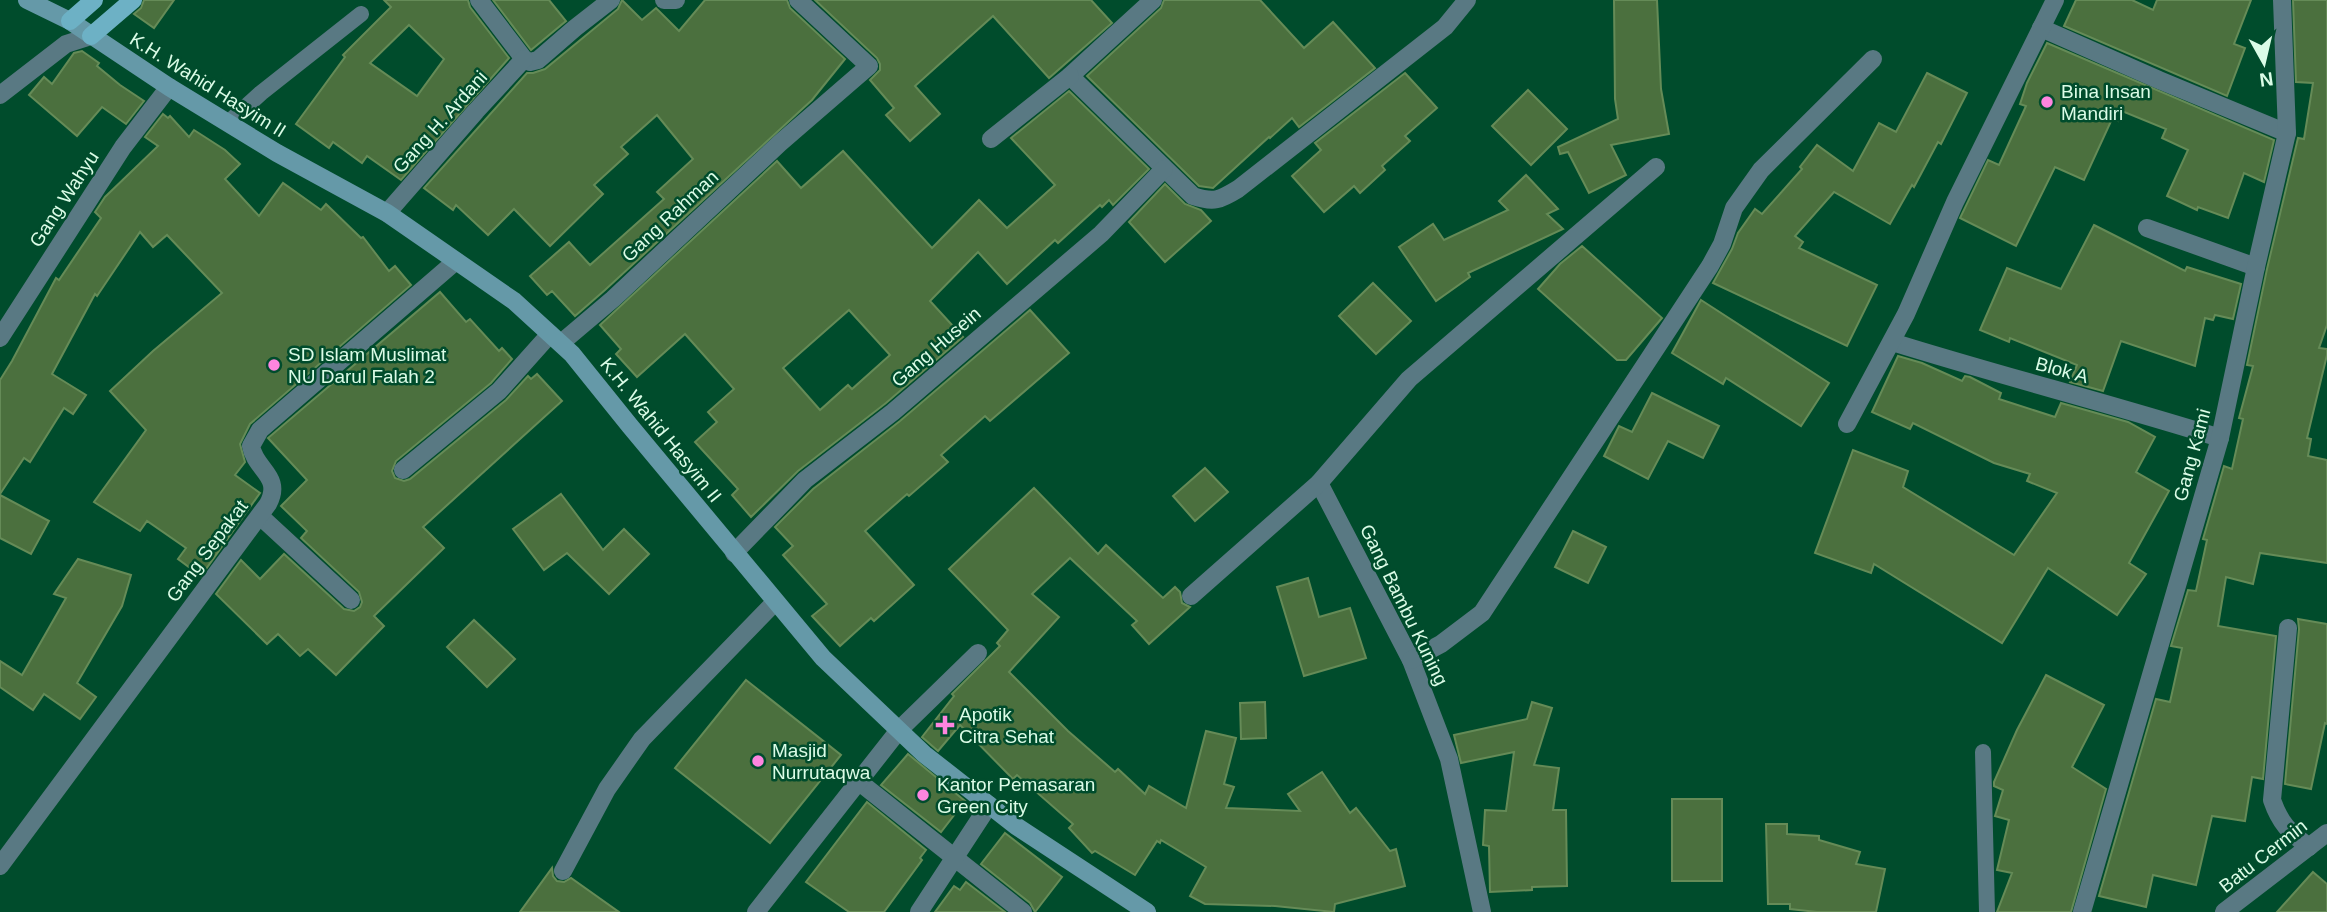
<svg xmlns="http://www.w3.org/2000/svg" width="2327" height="912" font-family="Arial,sans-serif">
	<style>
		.building { fill: #4b703e; stroke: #658b57; stroke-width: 2; fill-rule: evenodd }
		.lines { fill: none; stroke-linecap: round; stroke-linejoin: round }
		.lane { stroke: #597983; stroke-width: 16 }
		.street { stroke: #597983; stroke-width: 18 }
		.secondary { stroke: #6599a8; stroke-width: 18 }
		.primary { stroke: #6db1c5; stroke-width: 18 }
		.poi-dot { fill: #fe85df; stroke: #004c2c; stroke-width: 2.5 }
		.labels { text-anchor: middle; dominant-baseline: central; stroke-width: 5; stroke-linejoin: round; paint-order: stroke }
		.street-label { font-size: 19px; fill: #dbfce7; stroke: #004c2c }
		.poi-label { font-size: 19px; fill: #dbfce7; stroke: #004c2c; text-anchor: start }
	</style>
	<rect width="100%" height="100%" fill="#004c2c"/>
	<g class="building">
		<polygon points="144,0 174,0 154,28 134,14 141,8"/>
		<path d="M384,0H468L470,7L509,58L401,180L367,156L362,163L333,142L329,148L296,124L345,57L343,55L391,7ZM409,25L444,59L417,96L370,63Z"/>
		<polygon points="493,0 549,0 566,21 531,50"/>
		<polygon points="622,0 642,20 656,8 679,31 705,0 787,0 790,8 845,59 812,100 605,290 575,316 552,291 547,295 530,276 569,242 590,265 664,199 657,192 693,159 657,115 621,147 628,154 594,185 603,194 550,246 514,209 488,235 456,205 453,210 424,188 527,73 533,73 545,69 618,9"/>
		<polygon points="815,0 1091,0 1112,23 1049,78 993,16 915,86 940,114 910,141 886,115 894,108 870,80 880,70 880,64 877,58"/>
		<polygon points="1164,0 1260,0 1304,48 1333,22 1375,68 1299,127 1292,118 1270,138 1269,137 1213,188 1199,186 1087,76 1161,8"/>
		<polygon points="1614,0 1657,0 1661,89 1669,134 1611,145 1626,175 1589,193 1568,152 1560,154 1558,147 1618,119 1615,99"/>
		<polygon points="2076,0 2132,0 2153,10 2157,0 2251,0 2234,44 2245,48 2227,96 2064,26"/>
		<polygon points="2293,0 2327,0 2327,325 2319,348 2327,349 2327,355 2307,438 2311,439 2308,456 2327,460 2327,563 2260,553 2253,584 2226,577 2218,626 2276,636 2263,779 2252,777 2245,821 2212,816 2196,885 2153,875 2146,907 2099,896 2156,699 2170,702 2182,648 2171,646 2188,590 2196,591 2207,540 2203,539 2224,466 2232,469 2243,419 2239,418 2253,366 2247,365 2267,269 2298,138 2304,139 2313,83 2296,82"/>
		<polygon points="2047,43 2274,140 2264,182 2244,173 2228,218 2198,207 2197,210 2167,196 2188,150 2162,138 2166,129 2122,111 2118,121 2112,119 2084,180 2055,167 2016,246 1960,218 1988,160 1999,165 2026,106 2020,104 2027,83"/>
		<polygon points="82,51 99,63 97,66 120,85 144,101 126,124 102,107 77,136 29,95 44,77 52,84 74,53"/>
		<polygon points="1405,73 1437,108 1405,136 1410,141 1382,166 1385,170 1360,193 1354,186 1324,212 1292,176 1321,150 1315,143"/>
		<polygon points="1927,73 1967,93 1941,144 1938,142 1914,187 1912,185 1890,224 1834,192 1795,236 1803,242 1799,248 1877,285 1847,346 1713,283 1732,249 1738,233 1755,209 1762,214 1802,169 1800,167 1817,145 1853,171 1879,123 1896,132"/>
		<polygon points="1528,90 1567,129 1531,165 1492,126"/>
		<path d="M1069,91L1149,169L1113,205L1109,200L1102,207L1100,205L1058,243L1055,240L1007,284L978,252L930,301L963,337L886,403L798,471L751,517L732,495L738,489L695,442L717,422L708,412L734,389L685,334L637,377L616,354L621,349L600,325L777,161L801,188L843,151L932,248L979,200L1007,228L1055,185L1011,138ZM849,310L890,355L852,389L848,385L820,410L783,368Z"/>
		<polygon points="163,114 168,118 170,116 189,137 194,130 225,150 240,164 225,179 259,216 283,183 321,210 326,204 361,238 363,237 389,271 395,266 411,285 250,424 240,444 245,462 235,475 260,493 201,576 178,559 186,548 147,521 140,531 94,502 146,430 110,391 153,351 222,293 167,235 153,247 140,232 97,296 95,294 52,374 86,395 73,414 64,408 30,462 24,458 0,494 0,380 12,361 56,278 59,280 101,218 95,212 105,197 158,146 145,137"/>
		<polygon points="1526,175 1558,209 1547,214 1563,229 1468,273 1470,277 1436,301 1399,247 1433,224 1444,240 1508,210 1499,201"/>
		<polygon points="1165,184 1185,204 1201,210 1211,221 1165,262 1129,222"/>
		<polygon points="2094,225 2185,271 2187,267 2241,284 2233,319 2215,315 2213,320 2205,318 2195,366 2121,341 2103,391 2070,382 2077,365 2010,338 2009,342 1980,330 2007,268 2061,289"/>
		<polygon points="1582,246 1662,318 1626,360 1617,360 1538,289 1560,264"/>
		<polygon points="1373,283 1411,321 1376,354 1339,316"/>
		<polygon points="440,292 466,322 470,319 499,351 502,348 512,359 491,383 396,461 392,471 395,478 404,481 410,479 506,400 528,376 531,379 537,374 562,401 423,527 444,548 374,616 384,626 336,675 308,649 300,656 278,634 267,644 216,594 241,560 260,579 284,554 344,609 354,611 360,607 362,602 359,592 301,538 307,531 281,506 307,480 268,438"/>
		<polygon points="1701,300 1829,383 1801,426 1726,378 1723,384 1672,353"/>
		<polygon points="1030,310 1069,353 990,421 985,416 941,455 948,462 909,496 907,494 865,531 914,585 874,621 871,618 840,646 812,616 827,604 783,555 793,546 775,527 813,489 900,421"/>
		<polygon points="1898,356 1922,363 1962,381 1965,376 1970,377 2001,393 1999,399 2055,417 2061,403 2128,422 2155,437 2136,472 2169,491 2129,563 2146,574 2117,615 2048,568 2002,643 1874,564 1871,573 1815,553 1853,450 1908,471 1903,487 2014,555 2057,493 2027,481 2030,474 1994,463 1913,423 1910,429 1872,412"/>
		<polygon points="1652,393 1719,426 1703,458 1668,441 1648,479 1604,456 1619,426 1632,432"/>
		<polygon points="1205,468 1228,492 1195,521 1173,496"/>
		<polygon points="1034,488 1098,554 1106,545 1163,598 1175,587 1180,592 1182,603 1190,607 1149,644 1132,625 1137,621 1070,558 1032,594 1059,617 1009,672 1068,731 1115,772 1118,769 1145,794 1149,786 1186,808 1206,731 1236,738 1224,784 1234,787 1226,808 1300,811 1288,794 1322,772 1350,813 1356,808 1390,851 1396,849 1405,886 1335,904 1334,912 1275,906 1205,904 1190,896 1206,867 1161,840 1160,843 1157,841 1135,875 1095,851 1092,853 1069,828 1073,824 1017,775 1013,779 960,725 938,751 922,737 954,696 952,694 1000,646 997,643 1008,630 949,569"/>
		<polygon points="561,494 603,550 624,529 649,554 609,594 567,553 544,570 513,529"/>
		<polygon points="0,495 49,521 31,554 0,538"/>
		<polygon points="1573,531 1606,547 1588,583 1555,567"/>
		<polygon points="78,559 131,575 122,606 77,683 96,697 80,719 44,694 33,710 0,687 0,661 22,675 66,598 54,594"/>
		<polygon points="1308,578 1319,617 1350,608 1366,658 1304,676 1277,587"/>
		<polygon points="2298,619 2327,624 2327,724 2325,723 2311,789 2285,784 2299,629"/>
		<polygon points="474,620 515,659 487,687 447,647"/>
		<polygon points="2046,675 2104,705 2072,767 2106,789 2071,912 1997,912 2012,873 1997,870 2009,820 1995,816 2003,790 1994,786 1994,782 2017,730"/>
		<polygon points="746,680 841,755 770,843 675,768"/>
		<polygon points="1265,702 1266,738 1241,739 1240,703"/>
		<polygon points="1532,702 1552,708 1534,765 1559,768 1553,810 1566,810 1567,886 1532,887 1532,890 1490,892 1489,846 1483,845 1485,810 1506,811 1514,752 1461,763 1454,735 1527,719"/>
		<polygon points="908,754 965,801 941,832 881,785"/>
		<rect x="1672" y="799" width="50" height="82"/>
		<polygon points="867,802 926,850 920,858 922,860 884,912 849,912 806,882"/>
		<polygon points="1766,824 1787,824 1787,834 1819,836 1819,840 1860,852 1856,864 1885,869 1876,912 1817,912 1790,909 1790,904 1768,904"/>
		<polygon points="1005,833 1062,877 1035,912 1030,903 981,864"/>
		<polygon points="552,868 553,876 557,881 564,882 571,878 619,912 520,912"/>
		<polygon points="2313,872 2327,884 2327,912 2277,912"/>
		<polygon points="966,882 1005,912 935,912 954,886 960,890"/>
	</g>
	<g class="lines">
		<g class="lane">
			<polyline points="228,123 261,93 361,14"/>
			<polyline points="1983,752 1987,912"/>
		</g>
		<g class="street">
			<polyline points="479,0 524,59 530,62 538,60 575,28 611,0"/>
			<polyline points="664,0 676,0"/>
			<path d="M1153,0L1070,76L1193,196C1214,203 1220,200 1238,189L1445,27L1467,0"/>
			<polyline points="2041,28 2159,80 2287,133"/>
			<polyline points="0,95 66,44 91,36"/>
			<polyline points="991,139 1070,76"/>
			<polyline points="387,213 476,111 524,59"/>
			<polyline points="2147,228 2256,267"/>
			<polyline points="0,338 123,147 169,87"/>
			<path d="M1892,342C2001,376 2112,404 2220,438"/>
			<polyline points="561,343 613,299 780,143 869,66 798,0"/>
			<polyline points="1847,424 1906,314 1955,202 2055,0"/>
			<polyline points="403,470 499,391 550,334"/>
			<polyline points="1319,483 1411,660 1449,759 1482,912"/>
			<polyline points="260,516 351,600"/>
			<polyline points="734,553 805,480 893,412 1101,234 1164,169"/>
			<polyline points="1191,596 1319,483 1409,379 1656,167"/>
			<path d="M2288,628L2272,800C2280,823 2289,832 2309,847"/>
			<polyline points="1411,660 1441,644 1482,613 1710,266 1722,244 1734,208 1761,170 1873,59"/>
			<polyline points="858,781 1023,912"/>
			<path d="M0,866L268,504C283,476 255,470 251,446L260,430L456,261"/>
			<polyline points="563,871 607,789 642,739 775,602"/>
			<polyline points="756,912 899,730 978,653"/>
			<polyline points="919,912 989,805"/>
			<polyline points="2082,912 2220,438 2256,267 2287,133 2282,0"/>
			<polyline points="2224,912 2327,833"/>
		</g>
		<polyline class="secondary" points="27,0 70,21 169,87 277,153 387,213 514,301 572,354 630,426 823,658 924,754 1016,826 1147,912"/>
		<g class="primary">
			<polyline points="70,21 94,0"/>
			<polyline points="91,36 133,0"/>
		</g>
	</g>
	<g class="poi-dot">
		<circle cx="2047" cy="102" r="7"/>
		<circle cx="274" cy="365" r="7"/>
		<path d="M941.5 714.5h7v7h7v7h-7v7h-7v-7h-7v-7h7z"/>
		<circle cx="758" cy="761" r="7"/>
		<circle cx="923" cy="795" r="7"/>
	</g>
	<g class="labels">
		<g class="street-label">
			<text transform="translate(208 85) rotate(32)">K.H. Wahid Hasyim II</text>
			<text transform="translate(440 122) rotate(-48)">Gang H. Ardani</text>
			<text transform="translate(64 199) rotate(-57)">Gang Wahyu</text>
			<text transform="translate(670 216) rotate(-43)">Gang Rahman</text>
			<text transform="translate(936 347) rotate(-41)">Gang Husein</text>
			<text transform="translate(2062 370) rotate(15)">Blok A</text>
			<text transform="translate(661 430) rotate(51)">K.H. Wahid Hasyim II</text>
			<text transform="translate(2192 455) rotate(-75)">Gang Kami</text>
			<text transform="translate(207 551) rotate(-53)">Gang Sepakat</text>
			<text transform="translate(1404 605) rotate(64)">Gang Bambu Kuning</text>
			<text transform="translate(2263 856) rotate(-38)">Batu Cermin</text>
		</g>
		<g class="poi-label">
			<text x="2061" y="91">Bina Insan<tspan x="2061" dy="22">Mandiri</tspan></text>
			<text x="288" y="354">SD Islam Muslimat<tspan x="288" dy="22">NU Darul Falah 2</tspan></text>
			<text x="959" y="714">Apotik<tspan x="959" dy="22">Citra Sehat</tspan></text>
			<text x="772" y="750">Masjid<tspan x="772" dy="22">Nurrutaqwa</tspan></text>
			<text x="937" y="784">Kantor Pemasaran<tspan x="937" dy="22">Green City</tspan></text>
		</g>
	</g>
	<g transform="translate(2264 63) rotate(172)" stroke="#004c2c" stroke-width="5" paint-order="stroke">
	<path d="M0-5L12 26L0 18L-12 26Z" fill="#dbfce7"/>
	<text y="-10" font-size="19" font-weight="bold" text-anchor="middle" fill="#dbfce7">N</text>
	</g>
</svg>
